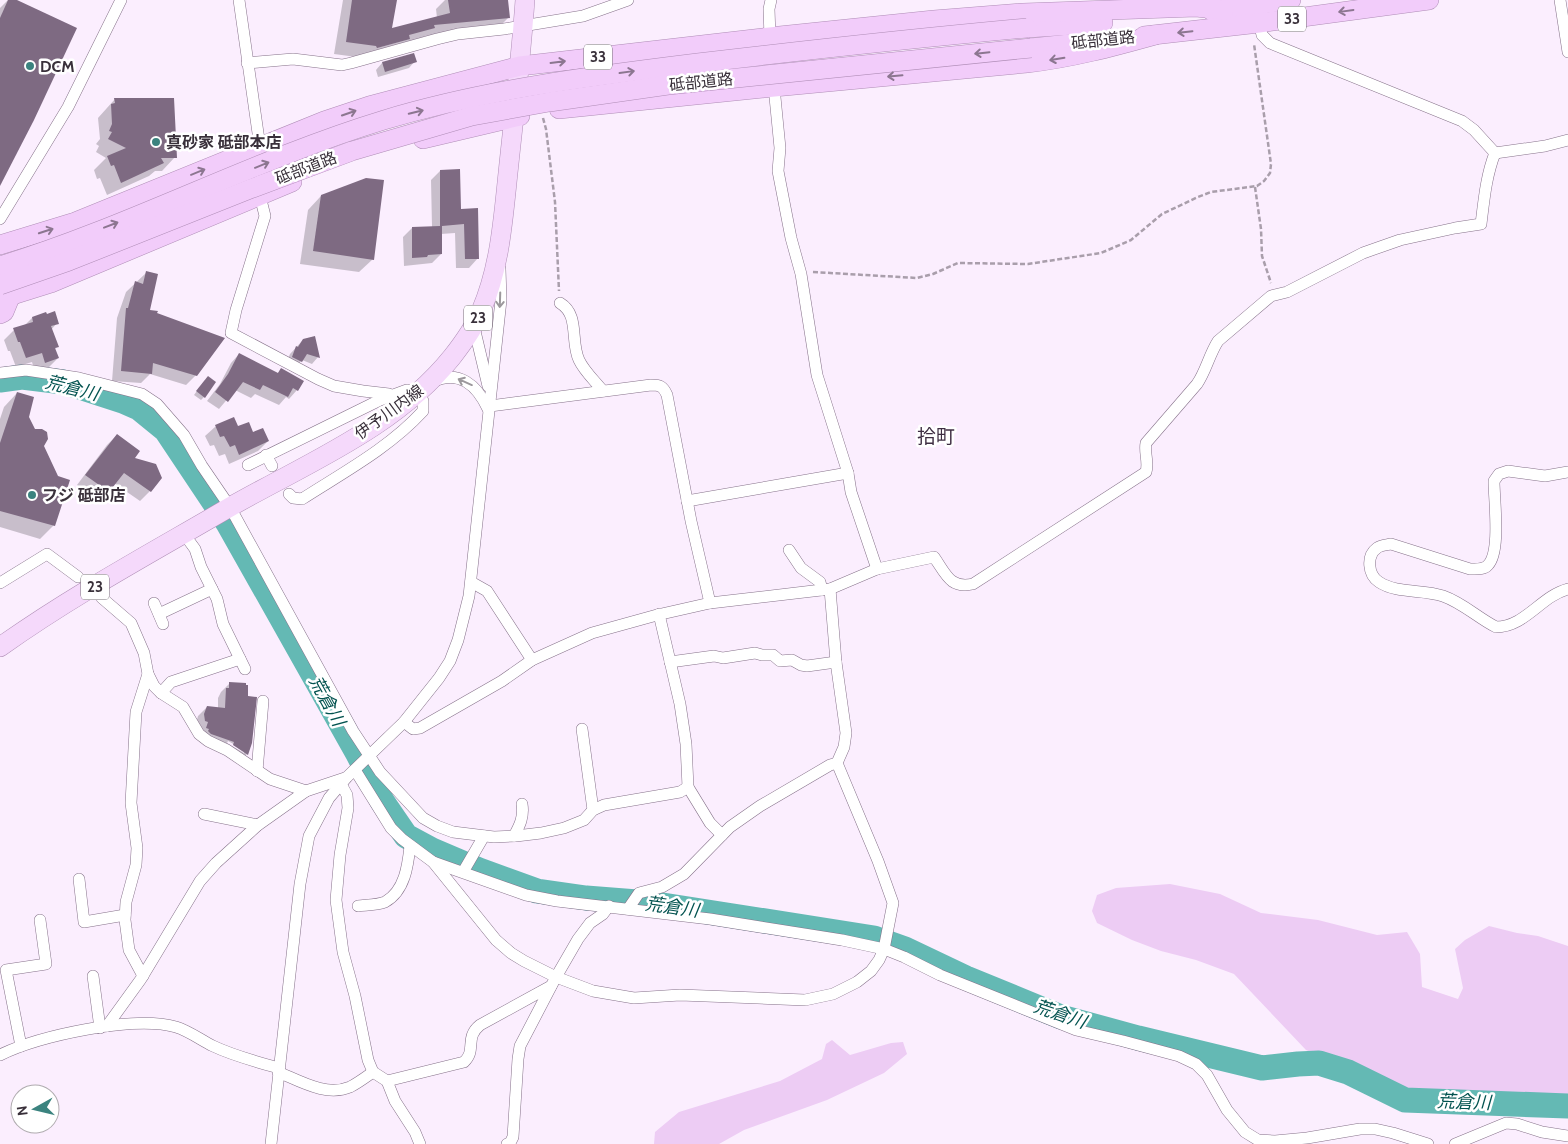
<svg xmlns="http://www.w3.org/2000/svg" width="1568" height="1144" font-family="Cabin,'Noto Sans JP',sans-serif">
	<style>
		.green { fill: #edccf4 }
		.shadow { fill: #0003; fill-rule: evenodd }
		.lines { fill: none; stroke-linecap: round; stroke-linejoin: round }
		.river { stroke: #64b9b4; stroke-width: 25 }
		.building { fill: #7e6a82 }
		.minor-casing { stroke: #86728a; stroke-width: 12 }
		.primary-casing { stroke: #af8db6; stroke-width: 20 }
		.trunk-casing { stroke: #af8db6; stroke-width: 20 }
		.path { stroke: #a99eab; stroke-width: 2.5; stroke-dasharray: 5 2.5; stroke-linecap: butt }
		.minor { stroke: #fff; stroke-width: 11 }
		.primary { stroke: #f5d9fb; stroke-width: 19 }
		.trunk { stroke: #f2ccfa; stroke-width: 19 }
		.trunk-bridge-casing { stroke: #af8db6; stroke-width: 20; stroke-linecap: butt }
		.trunk-bridge { stroke: #f2ccfa; stroke-width: 19 }
		.oneway { stroke: #8c7690 }
		.oneway2 { stroke: #9c989c }
		.poi-dot { fill: #3b837f; stroke: #fff; stroke-width: 2 }
		.labels { text-anchor: middle; dominant-baseline: central; stroke-width: 5; stroke-linejoin: round; paint-order: stroke }
		.shield { fill: #fff; stroke: #746e75; stroke-width: 1 }
		.shield-label { font-size: 15px; font-weight: bold; fill: #39303a }
		.street-label { font-size: 16px; fill: #39303a; stroke: #fff }
		.poi-label { font-size: 16px; font-weight: bold; fill: #39303a; stroke: #fff; text-anchor: start }
		.water-label { font-size: 18px; font-style: italic; fill: #035350; stroke: #fff }
		.quarter-label { font-size: 19px; fill: #3e2d42; stroke: #fff }
	</style>
	<rect width="100%" height="100%" fill="#fbeefe"/>
	<g class="green">
		<polygon points="1170,884 1220,894 1261,913 1318,920 1377,935 1407,932 1420,954 1422,987 1458,999 1463,988 1455,949 1465,940 1489,926 1517,933 1538,936 1568,946 1568,1116 1507,1104 1430,1100 1363,1076 1306,1050 1234,974 1196,960 1161,951 1132,940 1097,923 1092,911 1097,895 1116,888"/>
		<polygon points="832,1040 850,1055 891,1043 903,1042 907,1054 884,1073 827,1100 744,1130 719,1144 654,1144 655,1132 679,1112 780,1081 822,1059 826,1044"/>
	</g>
	<g class="shadow">
		<polygon points="8,0 14,0 0,184 0,8"/>
		<polygon points="343,0 395,0 390,30 437,18 436,9 445,0 507,0 509,17 497,29 425,36 421,40 364,58 334,54"/>
		<polygon points="413,55 415,61 409,68 378,77 376,70 382,63"/>
		<polygon points="115,99 175,157 162,171 155,171 149,176 107,195 100,178 97,179 94,170 106,158 96,152 99,146 96,144 100,139 98,118"/>
		<polygon points="440,171 460,210 478,258 469,268 456,268 455,233 441,234 441,254 432,263 404,266 403,237 412,228 432,227 431,180"/>
		<polygon points="321,196 373,259 359,272 300,264 308,210"/>
		<polygon points="146,273 148,311 156,314 196,375 186,385 150,374 141,383 112,381 117,318 126,292"/>
		<polygon points="32,318 57,323 51,330 57,347 54,350 58,358 48,368 35,372 32,362 16,367 10,351 8,351 4,340 14,330 24,326"/>
		<polygon points="303,340 318,357 312,364 302,360 295,368 286,363 290,354"/>
		<polygon points="239,354 277,374 281,369 297,390 289,399 286,397 279,405 255,394 251,398 235,390 219,409 207,401 220,384 231,363"/>
		<polygon points="205,380 204,397 201,400 194,395"/>
		<polygon points="17,393 42,446 54,525 40,539 0,527 0,419 4,407"/>
		<polygon points="233,419 238,428 268,441 258,451 229,464 225,454 219,456 214,445 210,446 205,436 215,427"/>
		<polygon points="117,435 133,459 150,491 140,501 114,483 98,501 77,485 107,445"/>
		<path d="M229,684L247,754L239,762L200,740L196,723L198,716L207,707L218,709V698L221,692ZM228,741L244,750V753L227,743Z"/>
	</g>
	<g class="lines">
		<polyline class="river" points="0,380 22,377 63,382 83,388 123,401 139,408 166,430 228,523 357,752 382,801 406,836 432,850 479,870 537,891 586,898 650,903 874,938 905,949 966,978 1061,1017 1138,1038 1262,1068 1298,1064 1319,1063 1348,1072 1405,1100 1568,1106"/>
	</g>
	<g class="building">
		<polygon points="8,0 17,0 77,28 34,120 0,186 0,18"/>
		<polygon points="352,0 397,0 392,28 450,13 448,0 508,0 510,18 434,25 435,28 409,35 410,39 377,48 376,46 346,42"/>
		<polygon points="414,53 417,62 385,72 382,62"/>
		<polygon points="114,98 174,98 177,158 161,158 164,163 121,183 114,165 111,166 107,156 126,148 108,139 112,132 109,131 112,124 111,104 115,103"/>
		<polygon points="460,169 461,209 478,208 479,259 465,259 464,224 442,226 442,254 428,255 427,257 412,258 412,227 440,226 440,170"/>
		<polygon points="366,178 384,180 374,260 313,251 321,195"/>
		<polygon points="146,271 158,274 150,310 158,311 157,313 225,338 197,376 153,363 152,374 121,371 126,308 128,308 135,281 143,284"/>
		<polygon points="55,311 59,324 51,326 59,347 55,348 59,358 45,363 42,353 26,358 20,342 18,342 13,328 33,322 32,317 46,312 47,314"/>
		<polygon points="315,336 320,358 307,354 302,362 292,357 296,346 298,347 303,339"/>
		<polygon points="239,353 278,373 281,368 304,381 298,391 293,388 288,397 263,385 260,390 243,382 228,402 215,392 228,374"/>
		<polygon points="208,376 216,382 205,398 196,391"/>
		<polygon points="17,392 34,397 29,417 35,429 42,429 47,432 48,439 44,446 58,476 70,480 55,526 0,511 0,443"/>
		<polygon points="234,417 238,426 249,422 253,432 263,428 269,441 239,455 235,445 230,447 224,436 220,437 215,425"/>
		<polygon points="117,434 140,451 135,458 156,464 162,478 151,492 124,473 109,492 85,475"/>
		<polygon points="229,682 246,683 246,685 248,685 248,696 257,697 252,743 248,755 233,745 234,742 211,734 208,731 209,729 206,728 208,722 205,721 204,714 207,706 225,708 226,688 229,688"/>
	</g>
	<g class="lines">
		<defs>
			<g id="minor">
				<polyline points="239,0 260,147"/>
				<polyline points="1560,0 1568,52"/>
				<polyline points="1258,17 1262,35 1270,43 1462,121 1474,130 1495,153"/>
				<polyline points="770,37 769,9 771,0"/>
				<polyline points="247,63 293,59 342,65 351,63 437,39 458,34 504,29 583,16 628,0"/>
				<polyline points="774,87 780,148 778,171 791,238 801,274 817,375 848,473 851,492 877,569"/>
				<polyline points="1495,153 1545,146 1568,140"/>
				<polyline points="260,196 265,216 236,310 231,333 318,379 334,386 363,391 389,394"/>
				<polyline points="0,219 68,107 121,0"/>
				<path d="M560,303C580,315 570,341 579,360C584,371 595,381 603,391"/>
				<polyline points="474,327 488,386"/>
				<polyline points="0,373 26,370 79,378 142,394 157,404 184,435 202,466 230,507 353,731 380,772 423,818 437,826 453,832 494,837 516,836 541,833 564,828 584,820 593,810 604,805 680,792 688,787"/>
				<path d="M432,382C459,369 477,385 488,409"/>
				<path d="M490,406L651,385C660,385 663,386 667,395L691,521L710,603"/>
				<polyline points="266,455 272,466"/>
				<path d="M248,465L380,400L407,390L419,392L423,401V411C389,448 344,472 302,499L293,498L289,494"/>
				<path d="M1568,472L1545,476L1508,471L1499,474L1494,481C1494,500 1501,552 1488,565C1484,570 1476,569 1470,569L1391,544C1386,545 1381,545 1377,548C1366,556 1368,575 1379,582C1397,594 1423,589 1443,596C1463,603 1478,618 1496,627C1525,627 1541,596 1568,589"/>
				<polyline points="687,501 848,473"/>
				<polyline points="184,534 195,549 201,567 217,599 223,624 245,669"/>
				<polyline points="789,550 801,568 820,582 822,590"/>
				<polyline points="471,582 487,591 532,660"/>
				<polyline points="0,583 47,554 78,577"/>
				<polyline points="102,598 131,623 144,653 148,674 154,686 161,693 183,707 199,734 208,741 227,750 270,779 306,791"/>
				<polyline points="154,603 163,624"/>
				<polyline points="159,614 212,589"/>
				<polyline points="659,614 680,704 686,744 688,787 710,823 722,835"/>
				<polyline points="670,662 714,656 723,658 755,653 762,655 773,655 780,661 792,660 801,665 807,666 836,662"/>
				<polyline points="161,693 171,682 240,659"/>
				<path d="M404,722L413,729L420,728L502,681L532,660L592,633L657,615L710,603L830,589L877,569L934,557C946,574 950,589 973,584L1146,472C1149,462 1144,453 1146,443L1197,384C1206,371 1209,355 1218,341L1271,296L1287,292L1363,253L1400,240L1455,228L1481,224C1484,200 1486,176 1495,153"/>
				<polyline points="582,729 593,810"/>
				<polyline points="355,770 391,828 402,839 433,862 496,940 511,953 524,961 556,977 593,991 634,998 680,995 805,1000 833,994 857,982 871,971 879,960 884,949 893,903 878,861 837,763 844,747 846,733 836,662 830,589"/>
				<polyline points="257,771 263,701"/>
				<polyline points="341,784 347,795 348,808 340,855 336,900 343,952 355,996 368,1060 373,1072 387,1081 395,1101 415,1132 420,1144"/>
				<polyline points="204,814 258,825"/>
				<path d="M514,836C520,825 524,817 522,804"/>
				<polyline points="433,862 526,895 557,901 710,919 842,940 884,949 904,957 940,975 1076,1030 1123,1041 1179,1056 1196,1064 1207,1075 1227,1110 1245,1132 1258,1140 1275,1141 1307,1138 1360,1129 1375,1129 1393,1133 1428,1144"/>
				<polyline points="463,872 484,836"/>
				<polyline points="79,879 84,922 125,915"/>
				<path d="M358,906C366,905 378,905 385,902C405,891 408,865 410,846"/>
				<polyline points="628,909 639,893 662,887 684,874 730,827 760,806 830,765 837,763"/>
				<polyline points="93,976 100,1028"/>
				<polyline points="143,976 129,950 125,920 126,902 136,865 137,848 131,803 136,712 148,674"/>
				<polyline points="107,1026 141,979 200,881 216,863 258,825 306,791 345,778"/>
				<polyline points="21,1046 6,970 46,964 40,920"/>
				<path d="M0,1055C39,1036 133,1015 176,1027C189,1031 201,1040 213,1046C234,1056 257,1062 279,1068"/>
				<path d="M278,1072C300,1081 326,1097 350,1087C358,1083 366,1077 373,1072"/>
				<path d="M387,1081L464,1062C477,1050 464,1038 480,1025L551,986"/>
				<polyline points="271,1144 300,884 309,836 329,798 347,777 404,722 439,678 450,661 458,640 469,596 501,300 500,269"/>
				<polyline points="507,1144 510,1143 513,1137 518,1059 520,1046 556,977 578,939 590,923 603,914 609,906"/>
				<polyline points="1455,1144 1506,1123 1517,1124 1542,1132 1568,1136"/>
			</g>
			<path id="primary" d="M0,647C73,595 153,552 230,507C307,463 395,428 452,357C463,343 474,328 481,311C500,267 503,220 508,173C514,115 521,58 525,0"/>
			<g id="trunk">
				<polyline points="1212,11 1291,0"/>
				<polyline points="1027,28 1103,23"/>
				<polyline points="1144,36 1259,23 1429,0"/>
				<polyline points="1031,48 1089,42"/>
				<path d="M559,109L774,87L1027,63C1071,58 1112,47 1155,35"/>
				<polyline points="423,139 520,116"/>
				<polyline points="0,245 75,222 324,121 369,106 520,66 770,37 934,20 1023,13 1196,7 1224,10"/>
				<polyline points="0,299 51,283 292,182"/>
				<polyline points="0,314 4,312 11,295 9,291"/>
			</g>
		</defs>
		<use href="#minor" class="minor-casing"/>
		<use href="#primary" class="primary-casing"/>
		<use href="#trunk" class="trunk-casing"/>
		<g class="path">
			<polyline points="543,118 546,129 555,202 559,291"/>
			<polyline points="1255,187 1261,229 1262,256 1271,283"/>
			<polyline points="813,272 917,278 933,274 958,263 1028,264 1101,253 1131,240 1162,214 1198,197 1211,192 1257,186 1264,181 1270,173 1271,164 1254,44"/>
		</g>
		<use href="#minor" class="minor"/>
		<use href="#primary" class="primary"/>
		<use href="#trunk" class="trunk"/>
		<defs>
			<g id="trunk-bridge">
				<path d="M0,266C131,226 253,160 384,120C486,89 593,76 698,63C808,50 917,38 1027,28"/>
				<polyline points="0,285 69,261 250,189 352,151 472,116 549,102 668,85 1031,48"/>
			</g>
		</defs>
		<use href="#trunk-bridge" class="trunk-bridge-casing"/>
		<use href="#trunk-bridge" class="trunk-bridge"/>
	</g>
	<defs><path id="oneway-shaft" d="M-6 0H5M1.5-3L5.5 0L1.5 3" fill="none" stroke-width="1.6" stroke-linecap="round" stroke-linejoin="round" transform="scale(1.25)"/></defs>
	<g class="oneway">
		<use href="#oneway-shaft" transform="translate(1346 11) rotate(172)"/>
		<use href="#oneway-shaft" transform="translate(1185 32) rotate(174)"/>
		<use href="#oneway-shaft" transform="translate(982 53) rotate(174)"/>
		<use href="#oneway-shaft" transform="translate(1057 59) rotate(171)"/>
		<use href="#oneway-shaft" transform="translate(558 62) rotate(-7)"/>
		<use href="#oneway-shaft" transform="translate(627 72) rotate(-8)"/>
		<use href="#oneway-shaft" transform="translate(895 76) rotate(175)"/>
		<use href="#oneway-shaft" transform="translate(416 112) rotate(-14)"/>
		<use href="#oneway-shaft" transform="translate(349 113) rotate(-19)"/>
		<use href="#oneway-shaft" transform="translate(262 165) rotate(-22)"/>
		<use href="#oneway-shaft" transform="translate(198 172) rotate(-22)"/>
		<use href="#oneway-shaft" transform="translate(111 225) rotate(-21)"/>
		<use href="#oneway-shaft" transform="translate(46 231) rotate(-18)"/>
	</g>
	<g class="oneway2">
		<use href="#oneway-shaft" transform="translate(500 300) rotate(92)"/>
		<use href="#oneway-shaft" transform="translate(465 382) rotate(-156)"/>
	</g>
	<g class="poi-dot">
		<circle cx="30" cy="66" r="5"/>
		<circle cx="156" cy="142" r="5"/>
		<circle cx="32" cy="495" r="5"/>
	</g>
	<g class="labels">
		<g class="shield">
			<rect x="1278" y="6.5" width="28" height="25" rx="4"/>
			<rect x="584" y="44.5" width="28" height="25" rx="4"/>
			<rect x="464" y="305.5" width="28" height="25" rx="4"/>
			<rect x="81" y="574.5" width="28" height="25" rx="4"/>
		</g>
		<g class="shield-label">
			<text x="1292" y="19">33</text>
			<text x="598" y="57">33</text>
			<text x="478" y="318">23</text>
			<text x="95" y="587">23</text>
		</g>
		<g class="street-label">
			<text transform="translate(1103 40) rotate(-6)">砥部道路</text>
			<text transform="translate(701 82) rotate(-6)">砥部道路</text>
			<text transform="translate(306 168) rotate(-21)">砥部道路</text>
			<text transform="translate(389 412) rotate(-36)">伊予川内線</text>
		</g>
		<g class="poi-label">
			<text x="40" y="66">DCM</text>
			<text x="166" y="142">真砂家 砥部本店</text>
			<text x="42" y="495">フジ 砥部店</text>
		</g>
		<g class="water-label">
			<text transform="translate(72 388) rotate(14)">荒倉川</text>
			<text transform="translate(327 701) rotate(61)">荒倉川</text>
			<text transform="translate(672 907) rotate(8)">荒倉川</text>
			<text transform="translate(1060 1014) rotate(19)">荒倉川</text>
			<text transform="translate(1464 1102) rotate(2)">荒倉川</text>
		</g>
		<g class="quarter-label">
			<text x="936" y="436">拾町</text>
		</g>
	</g>
	<g transform="translate(35 1109) rotate(262)"><circle r="24" fill="#ffffff" stroke="#b0acb0"/>
	<path d="M0-4L9 19L0 12L-9 19Z" fill="#3b837f"/>
	<text y="-8" font-size="14" font-weight="bold" text-anchor="middle" fill="#39303a">N</text>
	</g>
</svg>
